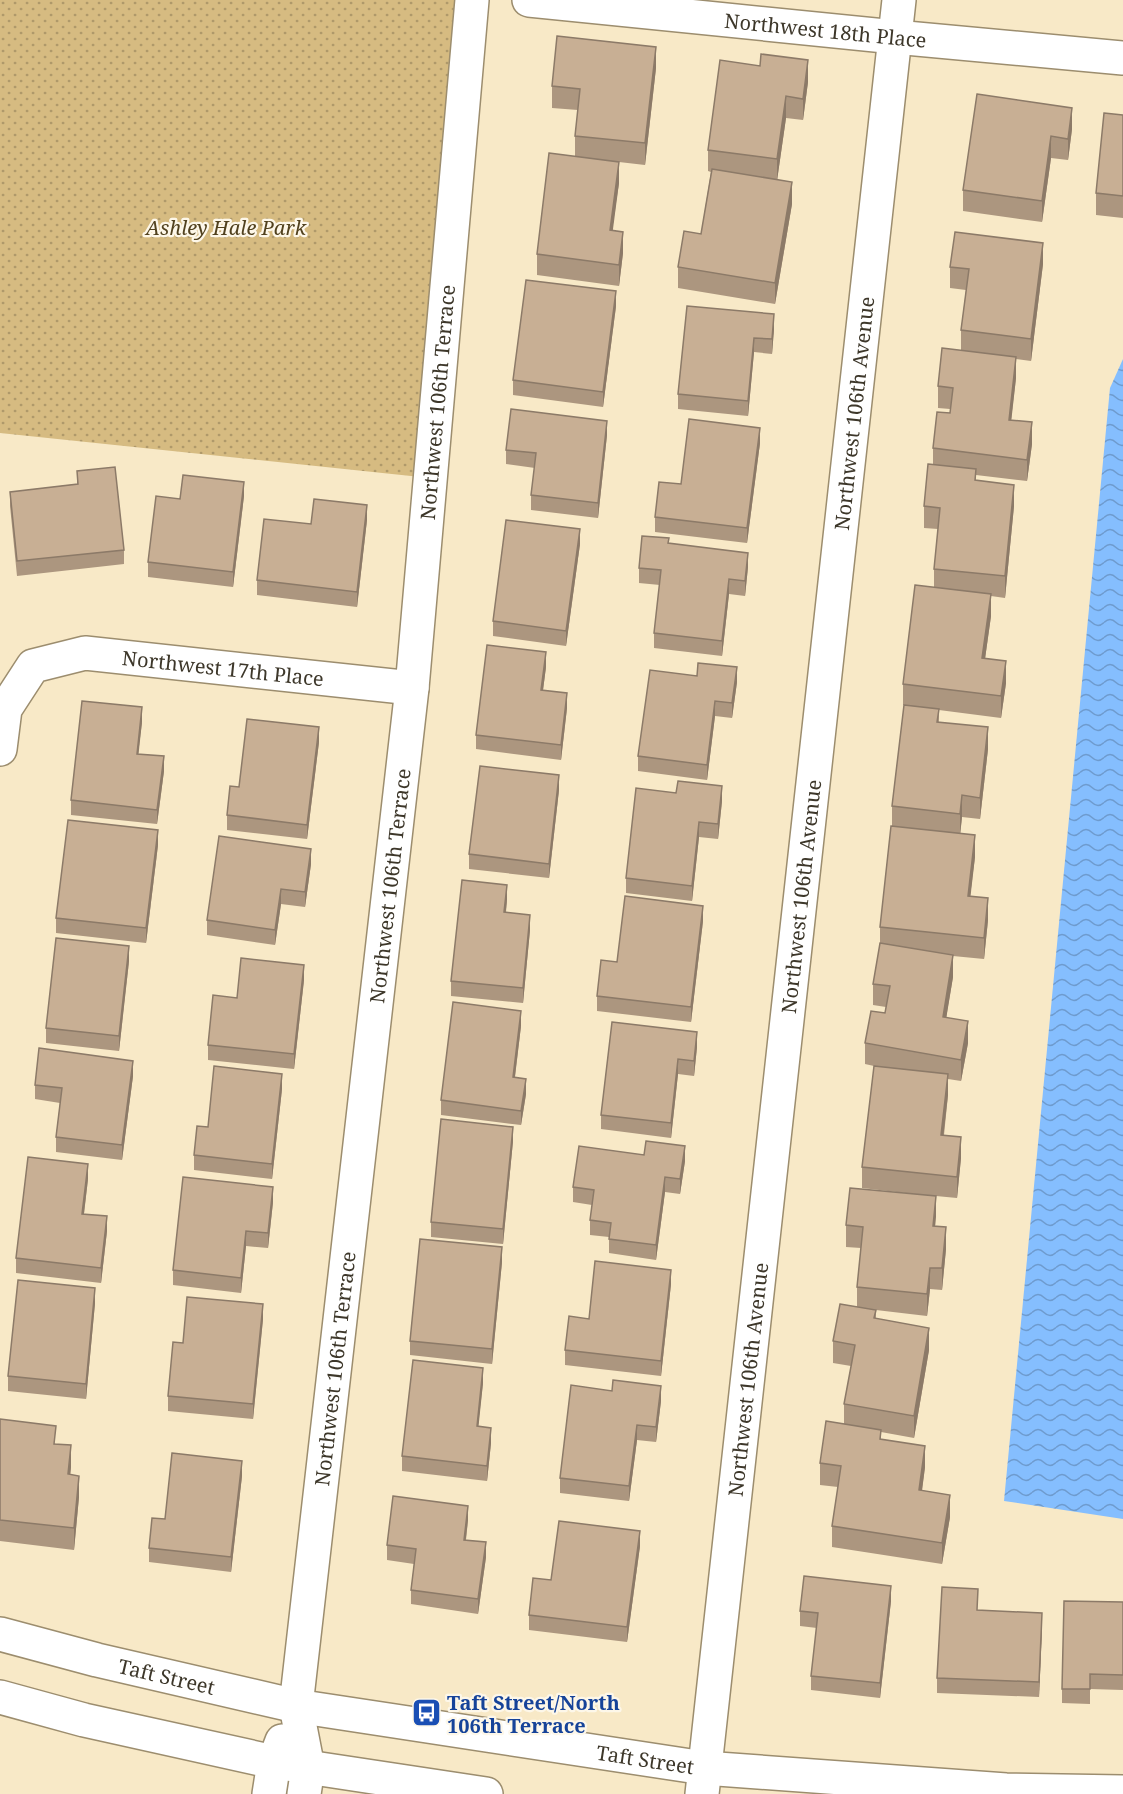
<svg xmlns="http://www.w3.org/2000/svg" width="1123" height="1794" font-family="'Noto Serif',serif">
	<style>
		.park { fill: url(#park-dots) }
		.water { fill: url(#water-waves) }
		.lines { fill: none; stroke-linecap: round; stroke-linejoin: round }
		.minor-casing { stroke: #9c8d6e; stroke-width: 36 }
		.minor { stroke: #fff; stroke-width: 33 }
		.wall { fill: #ac967f }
		.shaded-wall { fill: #8c7a68 }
		.building { fill: #c8af94; stroke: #8c7a68; stroke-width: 1.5 }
		.labels { text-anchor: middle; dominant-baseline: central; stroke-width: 4.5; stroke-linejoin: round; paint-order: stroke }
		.street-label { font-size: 20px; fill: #3d372a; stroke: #fdf7e9 }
		.park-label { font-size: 20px; font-style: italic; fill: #51411e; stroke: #fdf7e9 }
		.transit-label { font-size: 20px; font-weight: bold; fill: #164399; stroke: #fdf7e9; text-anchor: start }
	</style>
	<defs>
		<pattern id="park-dots" width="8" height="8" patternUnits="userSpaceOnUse" patternTransform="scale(1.5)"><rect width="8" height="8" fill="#d6bb81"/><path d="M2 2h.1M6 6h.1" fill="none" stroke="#af996a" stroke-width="1.8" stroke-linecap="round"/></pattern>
		<pattern id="water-waves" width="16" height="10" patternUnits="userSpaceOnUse" patternTransform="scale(1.5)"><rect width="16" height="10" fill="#85befe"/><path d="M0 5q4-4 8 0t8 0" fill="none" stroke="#6e9bce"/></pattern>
	</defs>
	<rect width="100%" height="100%" fill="#f8e9c7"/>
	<polygon class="park" points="0,0 472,0 430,478 0,433"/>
	<polygon class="water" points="1123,359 1123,1519 1004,1501 1110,388"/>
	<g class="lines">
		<defs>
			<g id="minor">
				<path id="s1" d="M529,0L895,37L1123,58"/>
				<path id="s2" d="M0,749L5,709L33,666L85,653L412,688"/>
				<path id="s3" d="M0,1634L97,1660L296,1706L704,1768L1006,1790L1123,1792"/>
				<polyline points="0,1697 84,1720 274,1762 486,1794"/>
				<polyline points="269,1794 274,1762 282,1741"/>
				<path id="s4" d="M304,1794L308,1768L296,1706L412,688L472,0"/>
				<path id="s5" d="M702,1794L899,0"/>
			</g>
		</defs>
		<use href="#minor" class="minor-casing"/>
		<use href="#minor" class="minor"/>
	</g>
	<g class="wall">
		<polygon points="656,68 645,165 619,162 619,183 612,230 623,253 619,286 537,275 537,254 575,156 575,136 578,110 552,108 552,86"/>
		<polygon points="808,82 803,120 786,118 777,180 792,204 775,304 678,288 678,267 701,234 711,172 708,171 708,150"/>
		<polygon points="977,94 1072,129 1068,160 1051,158 1042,222 963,211 963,190"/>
		<polygon points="1123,115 1123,218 1096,215 1096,193"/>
		<polygon points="1043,264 1031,361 1016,359 1016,378 1011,420 1032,444 1027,481 976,475 976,480 1014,506 1005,598 991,596 991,616 985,659 1006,683 1001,718 939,710 939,722 988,749 980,819 962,817 960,834 975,857 970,896 988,920 984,959 953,956 953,977 946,1018 968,1043 961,1081 948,1079 948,1095 944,1135 961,1158 957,1198 936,1196 935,1226 946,1249 942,1290 930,1289 927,1316 876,1310 876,1319 929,1350 914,1438 881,1432 881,1439 925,1467 922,1491 950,1517 942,1564 832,1547 832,1526 838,1487 820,1485 820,1463 844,1424 844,1404 851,1366 833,1363 833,1341 857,1307 857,1287 861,1248 846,1247 846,1225 914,1194 862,1188 862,1167 874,1066 865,1064 865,1043 885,1013 886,1007 873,1005 873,984 880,943 880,927 892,826 892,806 904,705 903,705 903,684 934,587 934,569 938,529 924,528 924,506 933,465 933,448 950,413 950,409 938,408 938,386 961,350 961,330 966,290 950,288 950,267"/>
		<polygon points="616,306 603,407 513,395 513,380"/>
		<polygon points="687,306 774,329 772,354 754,352 748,416 678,409 678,394"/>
		<polygon points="607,435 598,518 531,510 531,495 535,468 506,464 506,450"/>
		<polygon points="760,443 747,543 655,532 655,517 681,484"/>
		<polygon points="77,471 124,550 124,564 17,576 10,506 10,492 77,484"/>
		<polygon points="244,496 233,587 148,577 148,562 180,499"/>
		<polygon points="367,520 357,607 257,595 257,580 311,524"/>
		<polygon points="580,544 566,646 493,636 493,621"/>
		<polygon points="669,544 748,567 745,596 729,594 722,656 654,648 654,633 660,585 639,583 639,568"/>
		<polygon points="546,667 543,690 567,708 561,760 476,749 476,735"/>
		<polygon points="737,682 732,718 715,716 707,780 638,771 638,756"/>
		<polygon points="142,722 138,754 164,771 157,824 71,815 71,800"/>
		<polygon points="319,742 307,839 227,830 227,815 239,787"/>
		<polygon points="559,790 549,878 469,869 469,854"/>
		<polygon points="722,801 718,839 699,837 692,901 626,893 626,878"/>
		<polygon points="158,845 146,943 56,933 56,918"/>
		<polygon points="311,864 305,907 281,904 275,945 207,935 207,920"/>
		<polygon points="507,900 506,912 530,930 523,1003 451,996 451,981"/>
		<polygon points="703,921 691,1022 597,1011 597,996 617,962"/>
		<polygon points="129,961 119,1051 46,1043 46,1028"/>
		<polygon points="304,980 294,1069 208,1060 208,1045 237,998"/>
		<polygon points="612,1022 697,1047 694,1076 678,1074 671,1138 601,1129 601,1115"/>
		<polygon points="521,1026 515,1077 526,1094 521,1125 441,1115 441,1100"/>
		<polygon points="133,1076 122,1160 56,1152 56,1137 60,1103 35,1099 35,1085"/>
		<polygon points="282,1089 272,1179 194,1170 194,1155"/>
		<polygon points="513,1141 503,1244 431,1237 431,1222"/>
		<polygon points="685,1161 680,1194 665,1192 656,1260 609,1253 609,1237 590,1235 590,1220 592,1205 573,1202 573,1187"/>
		<polygon points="88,1179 84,1214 107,1231 101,1283 16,1273 16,1258"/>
		<polygon points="273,1202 268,1248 246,1246 241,1293 173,1285 173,1270"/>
		<polygon points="502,1262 492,1364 410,1355 410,1341"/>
		<polygon points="671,1284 661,1376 565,1365 565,1350 589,1319"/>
		<polygon points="95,1303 86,1399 8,1391 8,1376"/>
		<polygon points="263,1319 253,1419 168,1411 168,1396 183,1343"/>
		<polygon points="483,1383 478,1426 491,1443 487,1481 402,1471 402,1456"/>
		<polygon points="661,1401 656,1442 637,1440 629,1501 560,1493 560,1478"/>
		<polygon points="0,1419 56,1444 71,1467 70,1475 79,1497 74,1550 0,1541"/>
		<polygon points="242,1476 231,1572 149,1562 149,1548 165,1519"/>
		<polygon points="468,1520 466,1540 486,1557 478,1614 411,1604 411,1590 414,1564 387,1560 387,1545"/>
		<polygon points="640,1546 627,1642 529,1630 529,1615"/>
		<polygon points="891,1601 880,1698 811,1690 811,1676 817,1628 800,1626 800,1611"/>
		<polygon points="1123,1602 1123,1690 1090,1689 1090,1704 1062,1703 1062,1689"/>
		<polygon points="977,1610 1042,1628 1039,1697 937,1693 937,1678"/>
	</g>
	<g class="shaded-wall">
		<polygon points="656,47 656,68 645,165 645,143"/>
		<polygon points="808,60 808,82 803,120 803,99"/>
		<polygon points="786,96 786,118 777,181 777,159"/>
		<polygon points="1072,108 1072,129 1068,160 1068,139"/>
		<polygon points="1051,136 1051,158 1042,222 1042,201"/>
		<polygon points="619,162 619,183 610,252 610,230"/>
		<polygon points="792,182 792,204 775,304 775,283"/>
		<polygon points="623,232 623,253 619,286 619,265"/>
		<polygon points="1043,243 1043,264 1031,361 1031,339"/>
		<polygon points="616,291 616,306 603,407 603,392"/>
		<polygon points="774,314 774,329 772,354 772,339"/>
		<polygon points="754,338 754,352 748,416 748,401"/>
		<polygon points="1016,357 1016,378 1009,441 1009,420"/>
		<polygon points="607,421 607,435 598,518 598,503"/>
		<polygon points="1032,422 1032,444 1027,481 1027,460"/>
		<polygon points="760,428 760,443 747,543 747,528"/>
		<polygon points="244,482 244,496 233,587 233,572"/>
		<polygon points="1014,485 1014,506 1005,598 1005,576"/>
		<polygon points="367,505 367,520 357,607 357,592"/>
		<polygon points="580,529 580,544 566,646 566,631"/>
		<polygon points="748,553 748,567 745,596 745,581"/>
		<polygon points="729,579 729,594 722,656 722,641"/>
		<polygon points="991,594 991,616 982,680 982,658"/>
		<polygon points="546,652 546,667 541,705 541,690"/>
		<polygon points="1006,661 1006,683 1001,718 1001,696"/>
		<polygon points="737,667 737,682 732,718 732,703"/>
		<polygon points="567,693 567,708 561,760 561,745"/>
		<polygon points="715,701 715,716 707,780 707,765"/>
		<polygon points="142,707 142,722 137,768 137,754"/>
		<polygon points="319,727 319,742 307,839 307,825"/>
		<polygon points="988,727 988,749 980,819 980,798"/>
		<polygon points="164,756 164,771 157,824 157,810"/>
		<polygon points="559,775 559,790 549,878 549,864"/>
		<polygon points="722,786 722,801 718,839 718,824"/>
		<polygon points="962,795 962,817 960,836 960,814"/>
		<polygon points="699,822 699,837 692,901 692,886"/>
		<polygon points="158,830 158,845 146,943 146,928"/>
		<polygon points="975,835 975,857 968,918 968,896"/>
		<polygon points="311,849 311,864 305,907 305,892"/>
		<polygon points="507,885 507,900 504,927 504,912"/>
		<polygon points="281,889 281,904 275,945 275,930"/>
		<polygon points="988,898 988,920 984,959 984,938"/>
		<polygon points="703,906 703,921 691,1022 691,1007"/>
		<polygon points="530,915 530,930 523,1003 523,988"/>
		<polygon points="129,946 129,961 119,1051 119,1036"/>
		<polygon points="953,955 953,977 943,1038 943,1017"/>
		<polygon points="304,965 304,980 294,1069 294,1054"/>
		<polygon points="521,1011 521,1026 513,1092 513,1077"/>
		<polygon points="968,1021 968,1043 961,1081 961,1060"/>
		<polygon points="697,1032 697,1047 694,1076 694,1061"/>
		<polygon points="678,1059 678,1074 671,1138 671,1123"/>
		<polygon points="133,1061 133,1076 122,1160 122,1145"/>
		<polygon points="282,1074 282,1089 272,1179 272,1164"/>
		<polygon points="948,1074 948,1095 941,1156 941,1135"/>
		<polygon points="526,1079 526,1094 521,1125 521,1111"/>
		<polygon points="513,1127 513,1141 503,1244 503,1229"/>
		<polygon points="961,1137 961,1158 957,1198 957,1177"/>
		<polygon points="685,1146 685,1161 680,1194 680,1179"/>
		<polygon points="88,1164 88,1179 82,1229 82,1214"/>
		<polygon points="665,1177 665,1192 656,1260 656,1245"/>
		<polygon points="273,1187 273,1202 268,1248 268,1233"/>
		<polygon points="936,1196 936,1217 933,1248 933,1226"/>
		<polygon points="107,1216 107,1231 101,1283 101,1268"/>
		<polygon points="946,1227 946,1249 942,1290 942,1268"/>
		<polygon points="246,1231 246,1246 241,1293 241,1278"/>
		<polygon points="502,1247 502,1262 492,1364 492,1349"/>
		<polygon points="930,1268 930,1289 927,1316 927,1294"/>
		<polygon points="671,1270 671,1284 661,1376 661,1361"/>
		<polygon points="95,1288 95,1303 86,1399 86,1384"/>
		<polygon points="263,1304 263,1319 253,1419 253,1404"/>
		<polygon points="929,1328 929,1350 914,1438 914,1416"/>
		<polygon points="483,1368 483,1383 477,1441 477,1426"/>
		<polygon points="661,1386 661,1401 656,1442 656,1427"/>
		<polygon points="637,1425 637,1440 629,1501 629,1486"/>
		<polygon points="491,1428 491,1443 487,1481 487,1466"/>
		<polygon points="71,1445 71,1467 68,1496 68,1474"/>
		<polygon points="925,1446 925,1467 919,1512 919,1490"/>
		<polygon points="242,1461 242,1476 231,1572 231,1557"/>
		<polygon points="79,1476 79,1497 74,1550 74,1528"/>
		<polygon points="950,1495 950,1517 942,1564 942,1543"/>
		<polygon points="468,1506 468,1520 464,1554 464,1540"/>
		<polygon points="640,1531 640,1546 627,1642 627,1627"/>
		<polygon points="486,1542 486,1557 478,1614 478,1599"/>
		<polygon points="891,1586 891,1601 880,1698 880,1683"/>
		<polygon points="1042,1613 1042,1628 1039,1697 1039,1682"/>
	</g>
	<g class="building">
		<polygon points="557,36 656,47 645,143 575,136 580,89 552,86"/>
		<polygon points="761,54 808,60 803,99 786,96 777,159 708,150 720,60 760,66"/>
		<polygon points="977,94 1072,108 1068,139 1051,136 1042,201 963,190"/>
		<polygon points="1104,113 1123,115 1123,196 1096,193"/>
		<polygon points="549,153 619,162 610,230 623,232 619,265 537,254"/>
		<polygon points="712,169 792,182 775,283 678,267 684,231 701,234"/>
		<polygon points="955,232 1043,243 1031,339 961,330 969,269 950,267"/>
		<polygon points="526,280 616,291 603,392 513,380"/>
		<polygon points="687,306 774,314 772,339 754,338 748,401 678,394"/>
		<polygon points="942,348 1016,357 1009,420 1032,422 1027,460 933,448 937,412 950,413 953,388 938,386"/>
		<polygon points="511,409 607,421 598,503 531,495 536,453 506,450"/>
		<polygon points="689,419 760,428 747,528 655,517 659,482 681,484"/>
		<polygon points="928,464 976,469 975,480 1014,485 1005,576 934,569 940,508 924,506"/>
		<polygon points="115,467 124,550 17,561 10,492 78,484 77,471"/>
		<polygon points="183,475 244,482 233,572 148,562 156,496 180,499"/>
		<polygon points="314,499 367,505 357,592 257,580 264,519 311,524"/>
		<polygon points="506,520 580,529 566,631 493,621"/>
		<polygon points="642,536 669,538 668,543 748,553 745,581 729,579 722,641 654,633 661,570 639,568"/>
		<polygon points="915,585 991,594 982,658 1006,661 1001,696 903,684"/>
		<polygon points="487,645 546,652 541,690 567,693 561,745 476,735"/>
		<polygon points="698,663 737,667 732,703 715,701 707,765 638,756 650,670 697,676"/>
		<polygon points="82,701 142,707 137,754 164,756 157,810 71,800"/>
		<polygon points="904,705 939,709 937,722 988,727 980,798 962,795 960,814 892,806"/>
		<polygon points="247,719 319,727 307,825 227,815 230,786 239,787"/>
		<polygon points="480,766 559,775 549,864 469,854"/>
		<polygon points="678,781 722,786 718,824 699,822 692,886 626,878 636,788 676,793"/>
		<polygon points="68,820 158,830 146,928 56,918"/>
		<polygon points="891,826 975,835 968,896 988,898 984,938 880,927"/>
		<polygon points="219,836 311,849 305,892 281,889 275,930 207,920"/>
		<polygon points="462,880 507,885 504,912 530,915 523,988 451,981"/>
		<polygon points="625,896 703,906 691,1007 597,996 601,960 617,962"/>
		<polygon points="56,938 129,946 119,1036 46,1028"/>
		<polygon points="880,943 953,955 943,1017 968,1021 961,1060 865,1043 871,1011 885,1013 890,986 873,984"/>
		<polygon points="241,958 304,965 294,1054 208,1045 213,995 237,998"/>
		<polygon points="453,1002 521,1011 513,1077 526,1079 521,1111 441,1100"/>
		<polygon points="612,1022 697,1032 694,1061 678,1059 671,1123 601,1115"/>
		<polygon points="39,1048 133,1061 122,1145 56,1137 62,1088 35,1085"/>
		<polygon points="214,1066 282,1074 272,1164 194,1155 197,1126 208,1127"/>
		<polygon points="874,1066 948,1074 941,1135 961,1137 957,1177 862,1167"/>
		<polygon points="441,1119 513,1127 503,1229 431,1222"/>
		<polygon points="646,1141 685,1146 680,1179 665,1177 656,1245 609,1239 611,1223 590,1220 594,1190 573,1187 579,1146 644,1155"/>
		<polygon points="28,1157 88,1164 82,1214 107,1216 101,1268 16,1258"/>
		<polygon points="183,1177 273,1187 268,1233 246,1231 241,1278 173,1270"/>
		<polygon points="850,1188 936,1196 933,1226 946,1227 942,1268 930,1268 927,1294 857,1287 863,1227 846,1225"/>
		<polygon points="420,1239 502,1247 492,1349 410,1341"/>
		<polygon points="595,1261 671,1270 661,1361 565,1350 569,1316 589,1319"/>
		<polygon points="18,1280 95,1288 86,1384 8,1376"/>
		<polygon points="187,1297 263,1304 253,1404 168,1396 173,1342 183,1343"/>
		<polygon points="840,1304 876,1310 874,1318 929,1328 914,1416 844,1404 855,1345 833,1341"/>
		<polygon points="413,1360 483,1368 477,1426 491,1428 487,1466 402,1456"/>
		<polygon points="613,1380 661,1386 656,1427 637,1425 629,1486 560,1478 571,1385 612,1391"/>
		<polygon points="0,1419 56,1426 54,1444 71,1445 68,1474 79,1476 74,1528 0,1520"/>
		<polygon points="826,1421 881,1430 880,1439 925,1446 919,1490 950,1495 942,1543 832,1526 841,1466 820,1463"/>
		<polygon points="172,1453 242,1461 231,1557 149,1548 152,1518 165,1519"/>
		<polygon points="393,1496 468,1506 464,1540 486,1542 478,1599 411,1590 416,1549 387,1545"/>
		<polygon points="559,1521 640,1531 627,1627 529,1615 533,1578 551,1580"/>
		<polygon points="804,1576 891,1586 880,1683 811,1676 818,1613 800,1611"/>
		<polygon points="942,1587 978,1589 977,1610 1042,1613 1039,1682 937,1678"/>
		<polygon points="1064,1601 1123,1602 1123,1675 1090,1674 1090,1689 1062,1689"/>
	</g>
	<defs>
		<symbol id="bus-square" viewBox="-11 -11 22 22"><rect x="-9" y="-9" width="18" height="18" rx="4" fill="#1a4fb4" stroke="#fdf7e9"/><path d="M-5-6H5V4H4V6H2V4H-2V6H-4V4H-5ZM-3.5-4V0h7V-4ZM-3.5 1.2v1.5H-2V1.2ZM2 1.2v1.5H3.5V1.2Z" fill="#fff"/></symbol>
	</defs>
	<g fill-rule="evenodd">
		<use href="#bus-square" x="410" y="1696" width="33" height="33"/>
	</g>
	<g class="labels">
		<g class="street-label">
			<text stroke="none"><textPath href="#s1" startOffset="298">Northwest 18th Place</textPath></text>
			<text stroke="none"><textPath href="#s4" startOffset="1401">Northwest 106th Terrace</textPath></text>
			<text stroke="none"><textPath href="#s5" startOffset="1389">Northwest 106th Avenue</textPath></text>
			<text stroke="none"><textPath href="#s2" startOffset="284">Northwest 17th Place</textPath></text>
			<text stroke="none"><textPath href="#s4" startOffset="915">Northwest 106th Terrace</textPath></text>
			<text stroke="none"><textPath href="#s5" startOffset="903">Northwest 106th Avenue</textPath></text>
			<text stroke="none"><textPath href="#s4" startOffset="429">Northwest 106th Terrace</textPath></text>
			<text stroke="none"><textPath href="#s5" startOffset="417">Northwest 106th Avenue</textPath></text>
			<text stroke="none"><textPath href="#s3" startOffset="172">Taft Street</textPath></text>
			<text stroke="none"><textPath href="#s3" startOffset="658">Taft Street</textPath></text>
		</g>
		<g class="park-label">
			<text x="226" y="227">Ashley Hale Park</text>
		</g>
		<g class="transit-label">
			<text x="447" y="1702">Taft Street/North<tspan x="447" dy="23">106th Terrace</tspan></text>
		</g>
	</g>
</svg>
